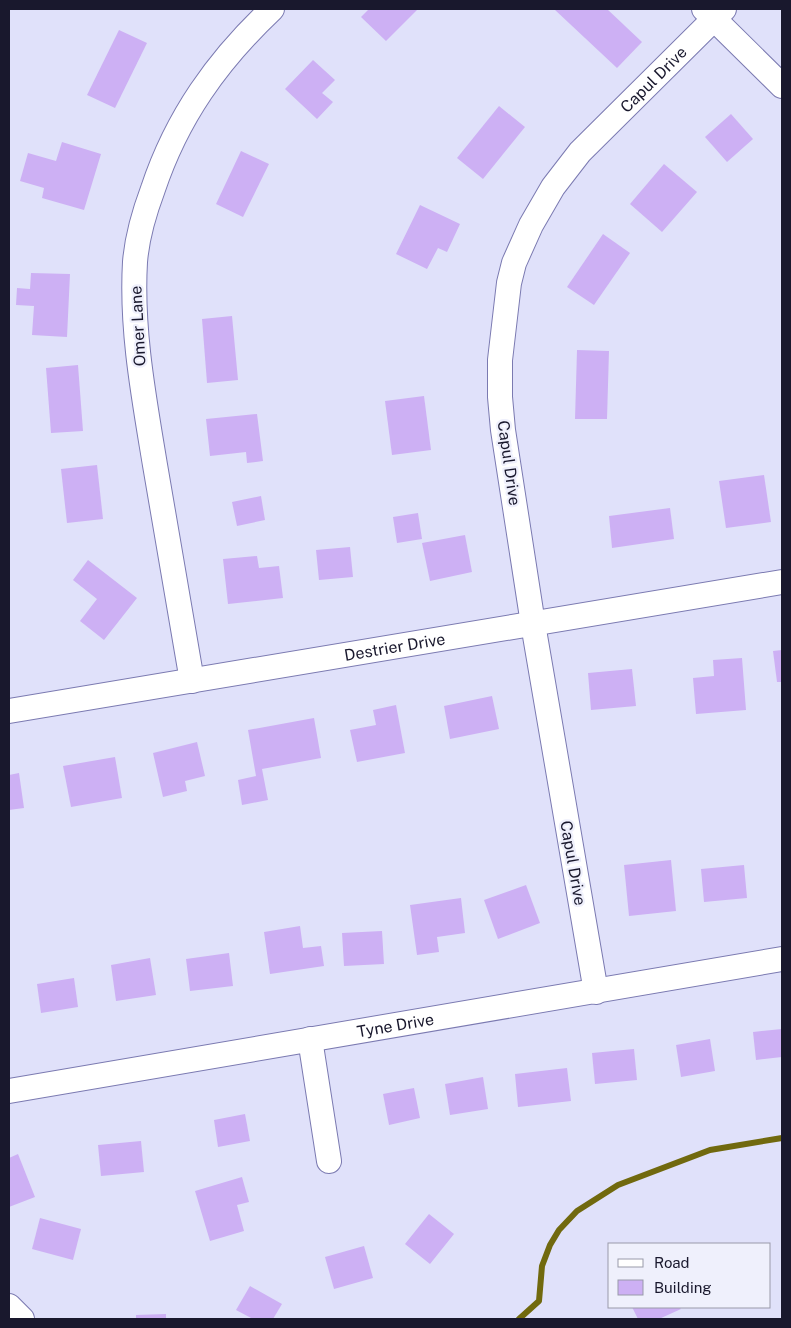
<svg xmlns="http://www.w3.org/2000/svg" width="791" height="1328" font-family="'Public Sans',sans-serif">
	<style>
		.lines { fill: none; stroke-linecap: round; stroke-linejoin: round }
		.stream { stroke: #71690e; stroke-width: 6 }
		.building { fill: #cdb0f4 }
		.street-casing { stroke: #7b7ab1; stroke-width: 26 }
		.street { stroke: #fff; stroke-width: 24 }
		.labels { text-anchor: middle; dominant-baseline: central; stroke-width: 4.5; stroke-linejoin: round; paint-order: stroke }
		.street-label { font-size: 16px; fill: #19182d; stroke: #eff0fc }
	</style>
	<rect width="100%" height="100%" fill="#e0e1fa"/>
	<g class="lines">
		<polyline class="stream" points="519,1319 539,1301 542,1266 550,1245 559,1230 577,1211 618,1185 710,1150 782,1138"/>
	</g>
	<g class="building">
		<polygon points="369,9 418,9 386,41 361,17"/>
		<polygon points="554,9 607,9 642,42 617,68"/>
		<polygon points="119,30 147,43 115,108 87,95"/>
		<polygon points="313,60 335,80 322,93 333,102 317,119 285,89"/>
		<polygon points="499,106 525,127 483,179 457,158"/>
		<polygon points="731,114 753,139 727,162 705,137"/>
		<polygon points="62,142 101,154 84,210 42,198 44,188 20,181 28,153 56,161"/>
		<polygon points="241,151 269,164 243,217 216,204"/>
		<polygon points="664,164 697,192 662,232 630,204"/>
		<polygon points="420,205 460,224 447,252 438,248 427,269 396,254"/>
		<polygon points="603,234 630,253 594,305 567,287"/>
		<polygon points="31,273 70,274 67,337 32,335 34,306 16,305 17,288 30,289"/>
		<polygon points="232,316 238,380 207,383 202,319"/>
		<polygon points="577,350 609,351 607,419 575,419"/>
		<polygon points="78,365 83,431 51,433 46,368"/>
		<polygon points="424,396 431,450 392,455 385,401"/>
		<polygon points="257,414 263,461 247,463 246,452 210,456 206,419"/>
		<polygon points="97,465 103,519 67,523 61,469"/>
		<polygon points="764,475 771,522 726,528 719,481"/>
		<polygon points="261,496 265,520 237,526 232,502"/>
		<polygon points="670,508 674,539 612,548 609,516"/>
		<polygon points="418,513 422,539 397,543 393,517"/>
		<polygon points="465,535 472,572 430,581 422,543"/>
		<polygon points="350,547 353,577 319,580 316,550"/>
		<polygon points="257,556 259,568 279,566 283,598 228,604 223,559"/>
		<polygon points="88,560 137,598 104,640 80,621 97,599 73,580"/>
		<polygon points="782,650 782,682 777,682 773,651"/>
		<polygon points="742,658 746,710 696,714 693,678 714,676 713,660"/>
		<polygon points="632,669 636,706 591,710 588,673"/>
		<polygon points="492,696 499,729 450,739 444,706"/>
		<polygon points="396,705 405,753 357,762 350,730 376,725 373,710"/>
		<polygon points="314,718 321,758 262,769 268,800 242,805 238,780 256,776 248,730"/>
		<polygon points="197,742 205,776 185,781 187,791 163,797 153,753"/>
		<polygon points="115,757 122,798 71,807 63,766"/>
		<polygon points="19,773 24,808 9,810 9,775"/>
		<polygon points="671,860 676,911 629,916 624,865"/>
		<polygon points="744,865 747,898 704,902 701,869"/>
		<polygon points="526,885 540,923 498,939 484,900"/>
		<polygon points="461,898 465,933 437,937 439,952 417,955 410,905"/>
		<polygon points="300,926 303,948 321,946 324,966 270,974 264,932"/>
		<polygon points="382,931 384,964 344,966 342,933"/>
		<polygon points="229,953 233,986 190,991 186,959"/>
		<polygon points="150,958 156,995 116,1001 111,965"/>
		<polygon points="74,978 78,1007 41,1013 37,984"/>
		<polygon points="782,1029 782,1057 756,1060 753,1032"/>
		<polygon points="710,1039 715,1071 681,1077 676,1045"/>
		<polygon points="634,1049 637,1080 595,1084 592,1053"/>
		<polygon points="567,1068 571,1101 518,1107 515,1074"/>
		<polygon points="483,1077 488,1109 450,1115 445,1084"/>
		<polygon points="414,1088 420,1118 389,1125 383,1094"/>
		<polygon points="245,1114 250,1141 218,1147 214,1120"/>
		<polygon points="141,1141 144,1172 101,1176 98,1145"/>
		<polygon points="18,1154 35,1197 9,1207 9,1158"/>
		<polygon points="242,1177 249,1202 237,1205 244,1231 210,1241 195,1191"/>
		<polygon points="429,1214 454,1234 430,1264 405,1244"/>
		<polygon points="40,1218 81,1229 73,1260 32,1249"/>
		<polygon points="364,1246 373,1278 334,1289 325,1257"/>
		<polygon points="250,1286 282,1304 273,1319 253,1319 236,1310"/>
		<polygon points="632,1307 679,1307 681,1309 659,1319 638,1319"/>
		<polygon points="166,1314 166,1319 136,1319 136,1315"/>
	</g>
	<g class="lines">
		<defs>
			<g id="street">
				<polyline points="704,9 782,86"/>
				<path d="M192,681C179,609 167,537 155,465C144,398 131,330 135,262C137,237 144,213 153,189C177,117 217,61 272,9"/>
				<path id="s1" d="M9,711L782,582"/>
				<path id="s2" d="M596,992L533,624L503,430L500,397V360L509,283L514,263L531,225L553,187L580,152L724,9"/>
				<polyline points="310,1039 329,1161"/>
				<path id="s3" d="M9,1091L782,959"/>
				<polyline points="9,1306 22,1319"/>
			</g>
		</defs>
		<use href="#street" class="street-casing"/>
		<use href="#street" class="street"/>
	</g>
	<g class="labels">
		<g class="street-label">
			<text stroke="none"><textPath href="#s2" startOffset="971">Capul Drive</textPath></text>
			<text transform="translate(138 326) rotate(-93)">Omer Lane</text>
			<text transform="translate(509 463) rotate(82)">Capul Drive</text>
			<text stroke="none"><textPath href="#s1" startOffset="391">Destrier Drive</textPath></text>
			<text transform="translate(573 863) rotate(80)">Capul Drive</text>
			<text stroke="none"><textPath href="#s3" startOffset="392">Tyne Drive</textPath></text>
		</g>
	</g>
	<rect width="791" height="1328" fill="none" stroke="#19182d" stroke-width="20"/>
	<rect x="608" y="1243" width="162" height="65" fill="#eff0fc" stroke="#999aa9"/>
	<rect x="618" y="1259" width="25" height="8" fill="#ffffff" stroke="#999aa9"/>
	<text x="654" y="1268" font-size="15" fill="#19182d">Road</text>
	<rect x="618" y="1280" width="25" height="15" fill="#cdb0f4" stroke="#999aa9"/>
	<text x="654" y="1293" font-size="15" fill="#19182d">Building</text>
</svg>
